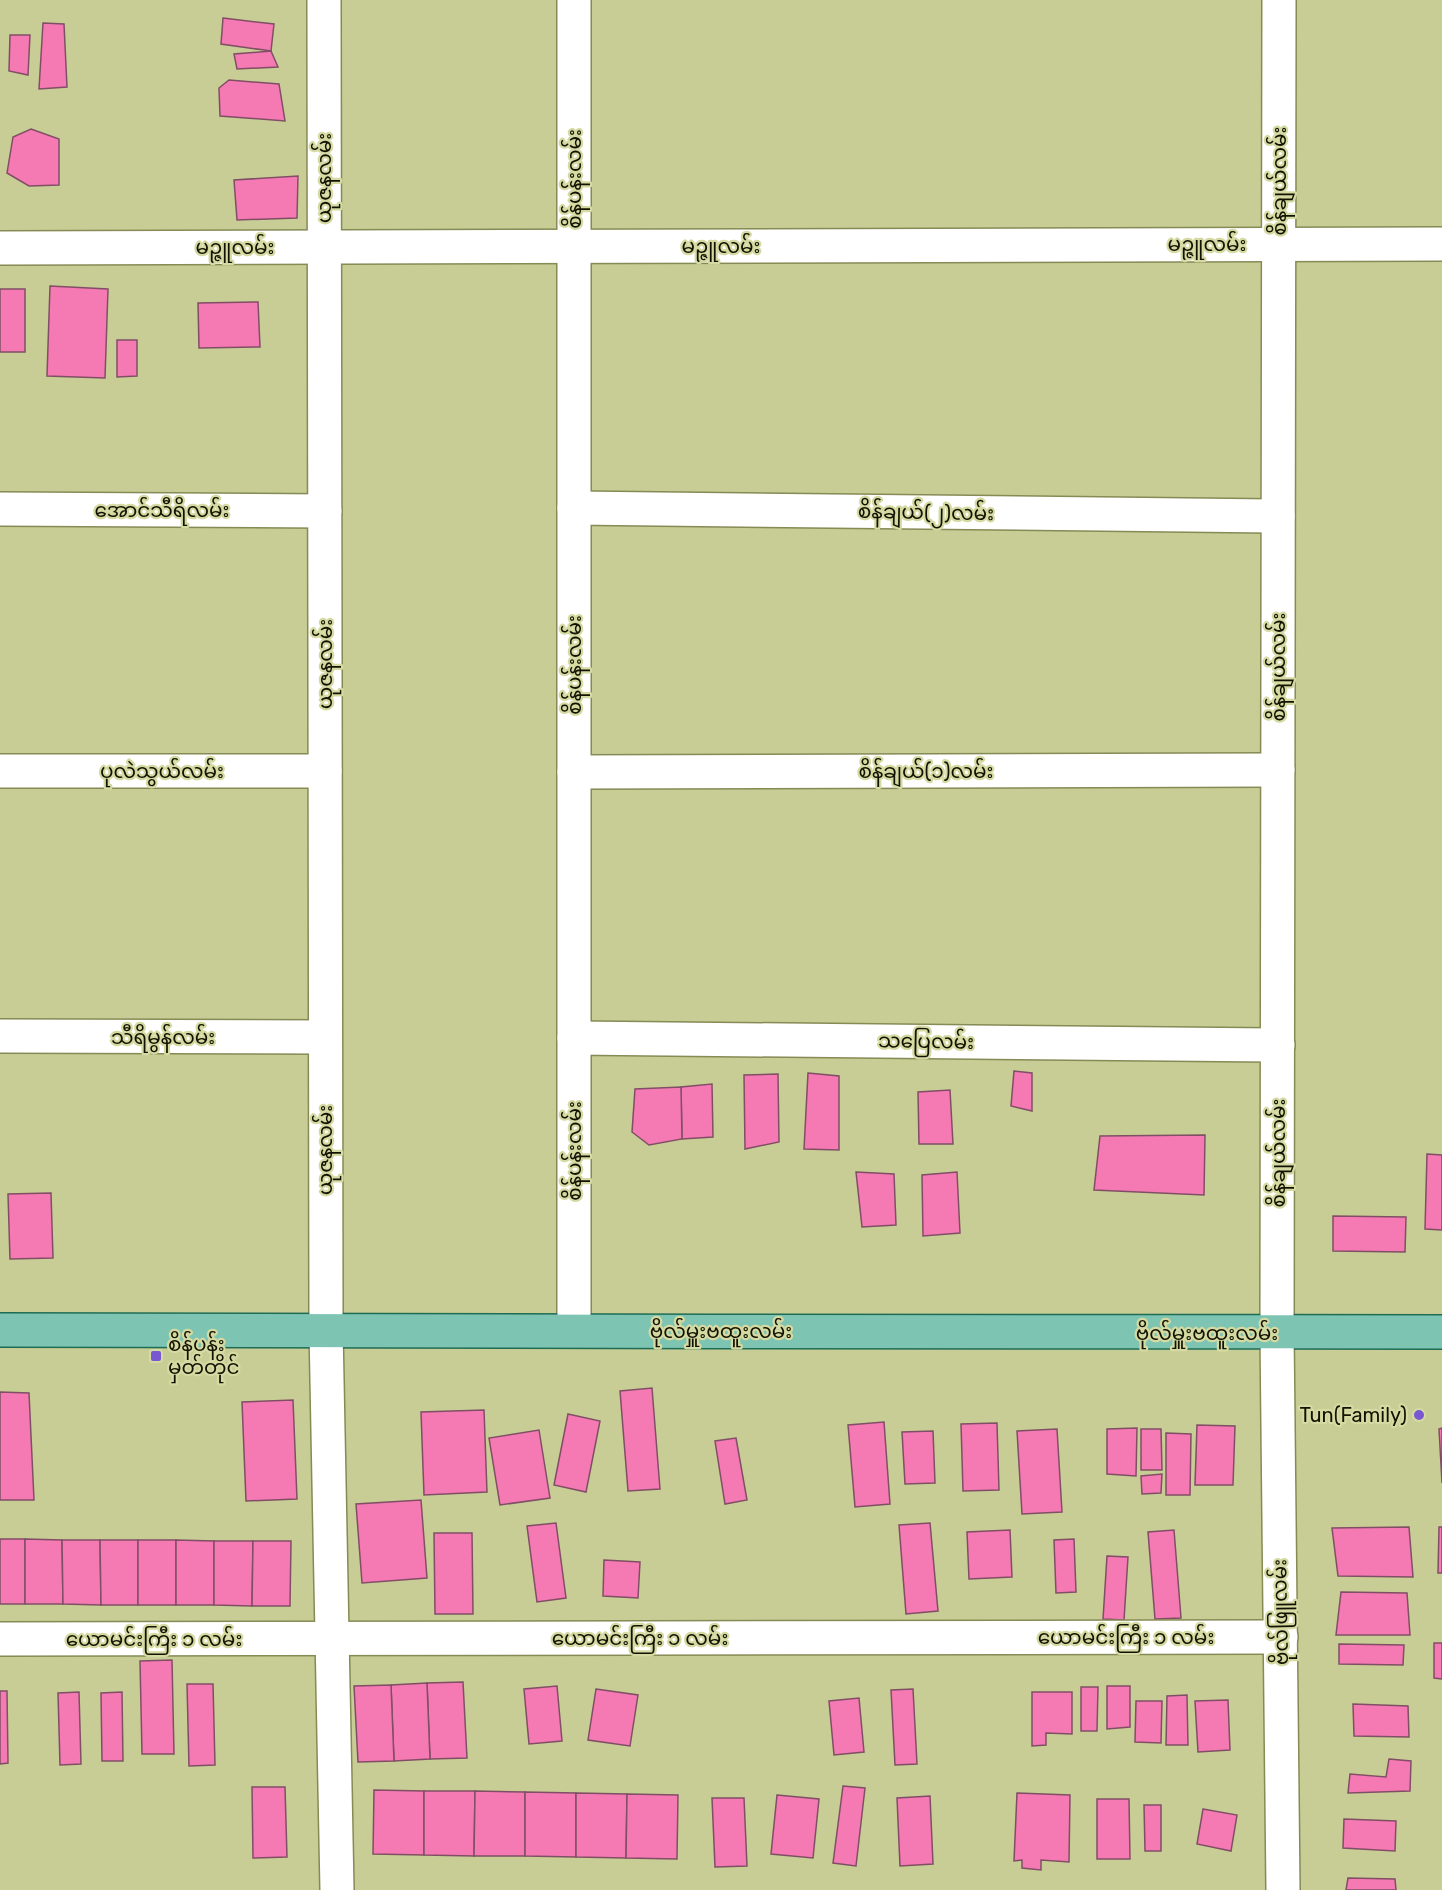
<svg xmlns="http://www.w3.org/2000/svg" width="1442" height="1890" font-family="Rubik,'Noto Sans Myanmar',sans-serif">
	<style>
		.building { fill: #f579b3; stroke: #814f65; stroke-width: 1.5 }
		.lines { fill: none; stroke-linecap: round; stroke-linejoin: round }
		.minor-casing { stroke: #868a55; stroke-width: 36 }
		.major-casing { stroke: #1f6c54; stroke-width: 36 }
		.minor { stroke: #fff; stroke-width: 33 }
		.major { stroke: #7dc4b3; stroke-width: 33 }
		.poi-dot { fill: #7957d1; stroke: #d5daa2; stroke-width: 2 }
		.labels { text-anchor: middle; dominant-baseline: central; stroke-width: 4.5; stroke-linejoin: round; paint-order: stroke }
		.street-label { font-size: 20px; fill: #111201; stroke: #d5daa2 }
		.poi-label { font-size: 20px; fill: #111201; stroke: #d5daa2; text-anchor: start }
	</style>
	<rect width="100%" height="100%" fill="#c8cd95"/>
	<g class="building">
		<polygon points="223,18 274,24 271,51 221,44"/>
		<polygon points="43,23 64,24 67,87 39,89"/>
		<polygon points="10,35 30,35 28,75 9,71"/>
		<polygon points="271,51 278,67 237,69 234,54"/>
		<polygon points="229,80 279,84 285,121 220,116 219,88"/>
		<polygon points="31,129 59,139 59,185 29,186 7,173 13,137"/>
		<polygon points="298,176 297,218 237,220 234,180"/>
		<polygon points="50,286 108,289 105,378 47,376"/>
		<rect x="0" y="289" width="25" height="63"/>
		<polygon points="258,302 260,347 199,348 198,303"/>
		<polygon points="117,340 137,340 137,376 117,377"/>
		<polygon points="1014,1071 1032,1073 1032,1111 1011,1106"/>
		<polygon points="808,1073 839,1076 839,1150 804,1149"/>
		<polygon points="778,1074 779,1142 745,1149 744,1075"/>
		<polygon points="712,1084 713,1137 682,1139 681,1087"/>
		<polygon points="681,1087 682,1139 649,1145 632,1132 635,1089"/>
		<polygon points="950,1090 953,1144 919,1144 918,1092"/>
		<polygon points="1205,1135 1204,1195 1094,1190 1100,1136"/>
		<polygon points="1427,1154 1442,1155 1442,1230 1425,1229"/>
		<polygon points="856,1172 894,1174 896,1225 862,1227"/>
		<polygon points="957,1172 960,1233 923,1236 922,1175"/>
		<polygon points="51,1193 53,1258 10,1259 8,1194"/>
		<polygon points="1333,1216 1406,1217 1405,1252 1333,1251"/>
		<polygon points="652,1388 660,1489 628,1491 620,1391"/>
		<polygon points="0,1392 29,1393 34,1500 0,1500"/>
		<polygon points="293,1400 297,1499 246,1501 242,1402"/>
		<polygon points="484,1410 487,1492 424,1495 421,1412"/>
		<polygon points="568,1414 600,1421 586,1492 554,1485"/>
		<polygon points="884,1422 890,1504 855,1507 848,1425"/>
		<polygon points="997,1423 999,1490 963,1491 961,1424"/>
		<polygon points="1197,1425 1235,1426 1233,1485 1195,1485"/>
		<polygon points="1137,1428 1136,1476 1107,1474 1107,1429"/>
		<polygon points="1442,1428 1442,1483 1439,1429"/>
		<polygon points="1057,1429 1062,1512 1022,1514 1017,1431"/>
		<polygon points="1141,1429 1161,1429 1162,1470 1141,1470"/>
		<polygon points="539,1430 550,1498 500,1505 489,1438"/>
		<polygon points="933,1431 935,1483 905,1484 902,1432"/>
		<polygon points="1166,1433 1191,1434 1190,1495 1166,1495"/>
		<polygon points="736,1438 747,1500 725,1504 715,1441"/>
		<polygon points="1162,1474 1161,1493 1142,1494 1141,1476"/>
		<polygon points="421,1500 427,1578 362,1583 356,1504"/>
		<polygon points="556,1523 566,1598 537,1602 527,1526"/>
		<polygon points="930,1523 938,1611 906,1614 899,1525"/>
		<polygon points="1409,1527 1413,1577 1338,1576 1332,1528"/>
		<polygon points="1439,1527 1442,1527 1442,1573 1438,1573"/>
		<polygon points="1010,1530 1012,1577 969,1579 967,1532"/>
		<polygon points="1174,1530 1181,1618 1155,1619 1148,1532"/>
		<polygon points="434,1533 472,1533 473,1614 435,1614"/>
		<rect x="0" y="1539" width="25" height="65"/>
		<polygon points="25,1539 62,1540 63,1604 25,1604"/>
		<polygon points="1074,1539 1076,1592 1056,1593 1054,1540"/>
		<polygon points="62,1540 100,1540 101,1605 63,1604"/>
		<polygon points="100,1540 138,1540 138,1605 101,1605"/>
		<rect x="138" y="1540" width="38" height="65"/>
		<polygon points="176,1540 214,1541 214,1605 176,1605"/>
		<polygon points="214,1541 253,1541 252,1606 214,1605"/>
		<polygon points="253,1541 291,1541 290,1606 252,1606"/>
		<polygon points="1107,1556 1128,1557 1124,1620 1103,1619"/>
		<polygon points="604,1560 640,1562 638,1598 603,1596"/>
		<polygon points="1341,1592 1407,1593 1410,1635 1336,1635"/>
		<polygon points="1434,1643 1442,1643 1442,1679 1434,1678"/>
		<polygon points="1339,1644 1404,1645 1403,1665 1339,1664"/>
		<polygon points="172,1660 174,1754 142,1754 140,1661"/>
		<polygon points="463,1682 467,1758 430,1759 427,1683"/>
		<polygon points="427,1683 430,1759 394,1761 391,1685"/>
		<polygon points="187,1684 213,1684 215,1765 189,1766"/>
		<polygon points="391,1685 394,1761 358,1762 354,1686"/>
		<polygon points="557,1686 562,1741 529,1744 524,1689"/>
		<polygon points="1107,1686 1130,1686 1130,1727 1107,1729"/>
		<polygon points="1081,1687 1098,1687 1097,1731 1081,1731"/>
		<polygon points="596,1689 638,1695 630,1746 588,1740"/>
		<polygon points="913,1689 917,1764 895,1765 891,1690"/>
		<polygon points="0,1691 7,1691 8,1763 0,1764"/>
		<polygon points="79,1692 81,1764 60,1765 58,1693"/>
		<polygon points="122,1692 123,1761 102,1761 101,1693"/>
		<polygon points="1032,1692 1072,1692 1072,1734 1046,1733 1046,1745 1032,1746"/>
		<polygon points="1187,1695 1188,1745 1166,1745 1167,1696"/>
		<polygon points="859,1698 864,1752 834,1755 829,1701"/>
		<polygon points="1228,1700 1230,1750 1198,1752 1195,1701"/>
		<polygon points="1136,1701 1162,1701 1161,1743 1135,1742"/>
		<polygon points="1353,1704 1408,1706 1409,1737 1354,1736"/>
		<polygon points="1389,1759 1411,1761 1410,1791 1348,1793 1350,1774 1386,1777"/>
		<polygon points="843,1786 865,1788 856,1866 833,1863"/>
		<polygon points="252,1787 285,1787 287,1857 253,1858"/>
		<polygon points="374,1790 424,1791 424,1855 373,1854"/>
		<polygon points="424,1791 475,1791 474,1856 424,1855"/>
		<polygon points="475,1791 525,1792 525,1856 474,1856"/>
		<polygon points="525,1792 576,1793 576,1857 525,1856"/>
		<polygon points="576,1793 627,1794 626,1858 576,1857"/>
		<polygon points="1017,1793 1070,1795 1069,1862 1041,1860 1041,1870 1022,1868 1022,1860 1014,1861"/>
		<polygon points="627,1794 678,1795 677,1859 626,1858"/>
		<polygon points="777,1795 819,1799 813,1858 771,1854"/>
		<polygon points="930,1796 933,1864 900,1866 897,1798"/>
		<polygon points="712,1798 744,1798 747,1866 715,1867"/>
		<polygon points="1097,1799 1129,1799 1130,1859 1097,1859"/>
		<polygon points="1144,1805 1161,1805 1161,1851 1145,1851"/>
		<polygon points="1203,1809 1237,1815 1231,1851 1197,1844"/>
		<polygon points="1344,1819 1396,1821 1395,1851 1343,1848"/>
		<polygon points="1348,1878 1395,1879 1396,1890 1346,1890"/>
	</g>
	<g class="lines">
		<defs>
			<g id="minor">
				<polyline points="324,0 326,1329 337,1890"/>
				<polyline points="574,0 574,1330"/>
				<polyline points="1279,0 1277,1333 1283,1890"/>
				<polyline points="0,248 1442,244"/>
				<polyline points="574,508 1278,516"/>
				<polyline points="0,509 325,511"/>
				<polyline points="0,771 325,771"/>
				<polyline points="574,772 1278,770"/>
				<polyline points="0,1036 325,1037"/>
				<polyline points="574,1038 1278,1045"/>
				<polyline points="0,1639 1281,1637"/>
			</g>
			<path id="major" d="M0,1330C481,1328 961,1335 1442,1332"/>
		</defs>
		<use href="#minor" class="minor-casing"/>
		<use href="#major" class="major-casing"/>
		<use href="#minor" class="minor"/>
		<use href="#major" class="major"/>
	</g>
	<g class="poi-dot">
		<rect x="150" y="1350" width="12" height="12" rx="3"/>
		<circle cx="1419" cy="1415" r="6"/>
	</g>
	<g class="labels">
		<g class="street-label">
			<text transform="translate(324 178) rotate(-90)">ယုဇနလမ်း</text>
			<text transform="translate(574 179) rotate(-90)">စိန်ပန်းလမ်း</text>
			<text transform="translate(1279 181) rotate(-90)">စိန်ချယ်လမ်း</text>
			<text x="1207" y="244">မဉ္ဇူလမ်း</text>
			<text x="721" y="246">မဉ္ဇူလမ်း</text>
			<text x="235" y="247">မဉ္ဇူလမ်း</text>
			<text x="162" y="510">အောင်သီရိလမ်း</text>
			<text transform="translate(926 512) rotate(1)">စိန်ချယ်(၂)လမ်း</text>
			<text transform="translate(325 664) rotate(-90)">ယုဇနလမ်း</text>
			<text transform="translate(574 665) rotate(-90)">စိန်ပန်းလမ်း</text>
			<text transform="translate(1278 667) rotate(-90)">စိန်ချယ်လမ်း</text>
			<text x="162" y="771">ပုလဲသွယ်လမ်း</text>
			<text x="926" y="771">စိန်ချယ်(၁)လမ်း</text>
			<text x="163" y="1037">သီရိမွန်လမ်း</text>
			<text transform="translate(926 1041) rotate(1)">သပြေလမ်း</text>
			<text transform="translate(325 1150) rotate(-90)">ယုဇနလမ်း</text>
			<text transform="translate(574 1151) rotate(-90)">စိန်ပန်းလမ်း</text>
			<text transform="translate(1278 1153) rotate(-90)">စိန်ချယ်လမ်း</text>
			<text x="721" y="1331">ဗိုလ်မှူးဗထူးလမ်း</text>
			<text x="1207" y="1333">ဗိုလ်မှူးဗထူးလမ်း</text>
			<text transform="translate(1280 1612) rotate(-91)">ဗိုလ်ဖြူလမ်း</text>
			<text x="1126" y="1637">ယောမင်းကြီး ၁ လမ်း</text>
			<text x="640" y="1638">ယောမင်းကြီး ၁ လမ်း</text>
			<text x="154" y="1639">ယောမင်းကြီး ၁ လမ်း</text>
		</g>
		<g class="poi-label">
			<text x="168" y="1344">စိန်ပန်း<tspan x="168" dy="23">မှတ်တိုင်</tspan></text>
			<text x="1407" y="1415" text-anchor="end">Tun(Family)</text>
		</g>
	</g>
</svg>
